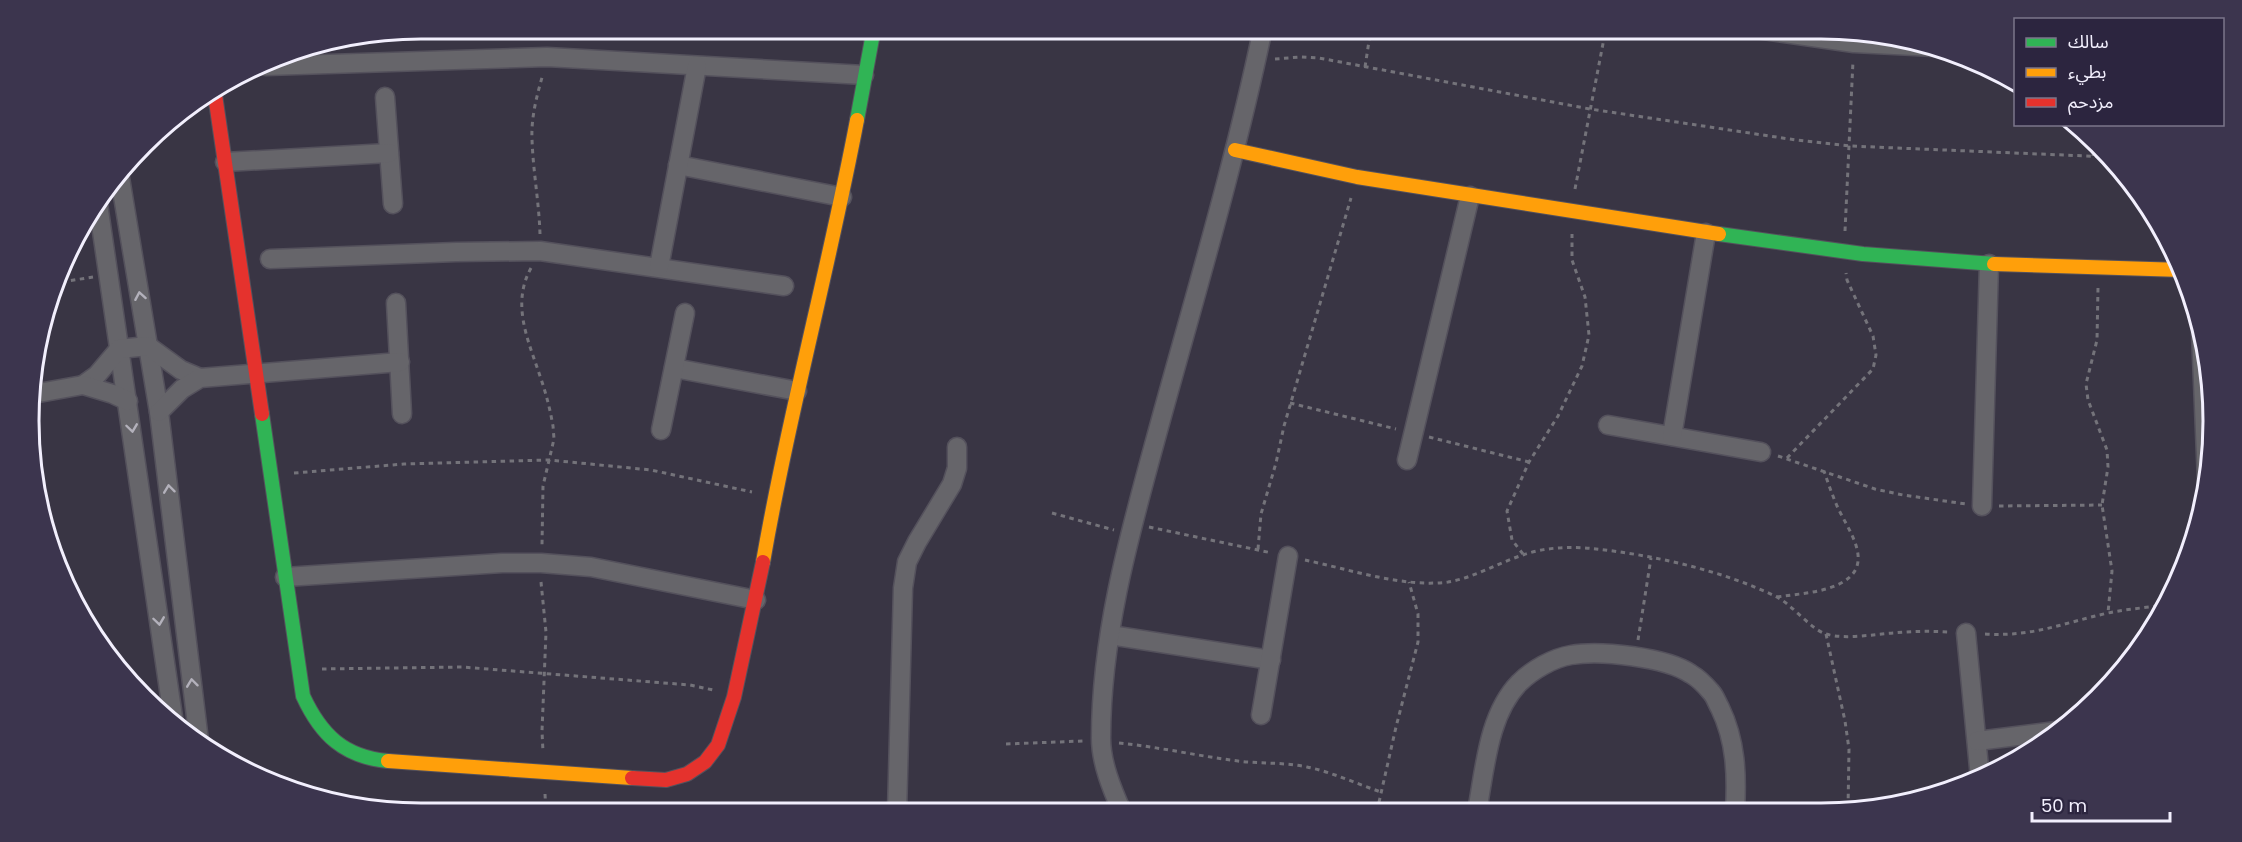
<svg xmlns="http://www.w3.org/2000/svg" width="2242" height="842" font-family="Poppins,'Noto Sans Arabic',sans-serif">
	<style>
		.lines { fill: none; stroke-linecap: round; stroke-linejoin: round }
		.street-casing { stroke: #54515c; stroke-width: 21 }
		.fast-casing { stroke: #54515c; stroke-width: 16 }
		.slow-casing { stroke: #54515c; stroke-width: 16 }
		.jam-casing { stroke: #54515c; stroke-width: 16 }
		.path { stroke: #74737a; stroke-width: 3; stroke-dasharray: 4.5 4.5; stroke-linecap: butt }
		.street { stroke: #66656a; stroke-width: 18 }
		.fast { stroke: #30b455; stroke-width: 14 }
		.slow { stroke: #ff9f0a; stroke-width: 14 }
		.jam { stroke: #e5322d; stroke-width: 14 }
		.oneway { stroke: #b3b1bb }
		.rim { fill: none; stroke: #f2effd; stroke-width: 3 }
	</style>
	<rect width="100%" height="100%" fill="#393544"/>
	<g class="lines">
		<defs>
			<g id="street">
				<polyline points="1750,28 1854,43 1935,47"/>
				<polyline points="266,66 547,57 864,75"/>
				<polyline points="385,97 393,204"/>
				<polyline points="225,162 389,153"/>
				<polyline points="678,165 842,197"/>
				<polyline points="120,178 159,412 199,741"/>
				<polyline points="98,204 174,724"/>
				<polyline points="270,259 456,252 540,251 784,286"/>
				<polyline points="659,267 697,66"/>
				<polyline points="396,303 402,414"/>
				<polyline points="2201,332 2207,481"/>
				<polyline points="674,368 797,391"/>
				<polyline points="83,385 97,375 119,349 148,346 181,370 200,378"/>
				<polyline points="33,394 83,385 113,394 128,401"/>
				<polyline points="159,412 182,389 200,378 400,362"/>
				<polyline points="1608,425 1761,452"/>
				<polyline points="661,430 685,313"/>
				<polyline points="1672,436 1706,233"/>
				<polyline points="1407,460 1470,196"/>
				<polyline points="1982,506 1989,264"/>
				<polyline points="285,577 502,563 541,563 591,567 756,600"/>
				<polyline points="1966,633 1980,778"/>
				<polyline points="1110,635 1271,660"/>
				<polyline points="1261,715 1288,556"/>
				<polyline points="1977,741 2057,731"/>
				<path d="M1477,811C1485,769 1488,715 1519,683C1532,670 1553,658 1571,655C1600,650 1666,657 1691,674C1698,678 1706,686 1711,692C1715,696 1717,703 1720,708C1736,741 1737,775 1735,810"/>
				<polyline points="897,812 903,588 907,562 917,542 952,484 957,468 957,447"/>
				<path d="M1122,812C1112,789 1101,763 1101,738C1101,630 1132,526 1160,423C1196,292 1235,162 1263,28"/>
			</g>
			<g id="fast">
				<polyline points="857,120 874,28"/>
				<polyline points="1719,234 1863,254 1994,264"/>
				<path d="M262,414L303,696C321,735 344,757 388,761"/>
			</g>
			<g id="slow">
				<polyline points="1235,150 1357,177 1719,234"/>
				<polyline points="1994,264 2182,270"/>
				<path d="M763,562C789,413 829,268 857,120"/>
				<polyline points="388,761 632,778"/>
			</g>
			<g id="jam">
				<polyline points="215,95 262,414"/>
				<polyline points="632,778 666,780 687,774 705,762 718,745 734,697 763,562"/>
			</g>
		</defs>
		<use href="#street" class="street-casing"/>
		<use href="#fast" class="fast-casing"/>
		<use href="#slow" class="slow-casing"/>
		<use href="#jam" class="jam-casing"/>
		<g class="path">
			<polyline points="553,39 557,28"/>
			<polyline points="1275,59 1301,57 1319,58 1590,109 1796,140 1850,146 2110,157"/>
			<polyline points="1365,67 1371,28"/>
			<polyline points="2093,156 2094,141"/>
			<polyline points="1575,189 1606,28"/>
			<polyline points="1845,231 1853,61"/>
			<path d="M540,234C539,202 533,171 532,139C531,117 537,95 543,74"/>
			<path d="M531,268C511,304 528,340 540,376C546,393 550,409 553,426L554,439L543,486L542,545"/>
			<polyline points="62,282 93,277"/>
			<polyline points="2098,288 2097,340 2086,384 2088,400 2107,450 2108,467 2102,505 2112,571 2108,613"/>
			<polyline points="1290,403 1396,429"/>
			<polyline points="1429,437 1529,462"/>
			<polyline points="1778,456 1875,489 1903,495 1966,504"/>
			<polyline points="1787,458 1873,369 1876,355 1873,336 1847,280 1846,273"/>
			<polyline points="294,473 404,464 549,460 651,470 752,492"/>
			<polyline points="1999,506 2102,505"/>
			<polyline points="1052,513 1114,530"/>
			<polyline points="1149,527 1272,553"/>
			<polyline points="1258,549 1261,514 1276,463 1284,426 1351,198"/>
			<polyline points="1523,554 1512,540 1507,511 1529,462 1558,416 1582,366 1589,335 1585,297 1572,260 1572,234"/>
			<path d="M1305,560C1348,569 1404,588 1448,582C1473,578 1496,564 1520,556C1543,547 1572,546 1596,549C1654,555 1723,571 1775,596C1792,604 1810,629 1826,634C1845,640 1875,634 1894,633C1912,631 1930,631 1948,632"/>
			<polyline points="541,582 546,632 542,731 543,752"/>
			<path d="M1777,597C1797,594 1819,593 1837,585C1878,567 1849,532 1837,506C1832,494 1828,483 1824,471"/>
			<polyline points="1826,634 1845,721 1849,749 1848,810"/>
			<path d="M1985,634C2033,637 2063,623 2108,613C2126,609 2145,608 2163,605"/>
			<polyline points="1638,640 1651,558"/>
			<polyline points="322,669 462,667 690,685 713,690"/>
			<path d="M1119,743C1159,747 1198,756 1238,761C1261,764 1284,762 1307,767C1332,772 1357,784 1381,792"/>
			<polyline points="1006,744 1083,741"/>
			<polyline points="545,794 546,813"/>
			<polyline points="1377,811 1396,727 1418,642 1418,614 1409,582"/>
		</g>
		<use href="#street" class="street"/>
		<use href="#fast" class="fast"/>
		<use href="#slow" class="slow"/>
		<use href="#jam" class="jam"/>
	</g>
	<defs><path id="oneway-chevron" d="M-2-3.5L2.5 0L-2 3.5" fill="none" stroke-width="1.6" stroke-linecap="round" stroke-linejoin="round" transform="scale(1.5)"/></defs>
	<g class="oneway">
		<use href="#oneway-chevron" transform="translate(140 296) rotate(-100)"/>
		<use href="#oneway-chevron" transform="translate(132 428) rotate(82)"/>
		<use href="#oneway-chevron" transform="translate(169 489) rotate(-97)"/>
		<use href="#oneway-chevron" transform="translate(159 621) rotate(82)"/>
		<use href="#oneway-chevron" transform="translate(192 683) rotate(-97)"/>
	</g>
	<path d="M0 0H2242V842H0ZM421 39H1821A382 382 0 0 1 2203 421V421A382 382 0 0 1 1821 803H421A382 382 0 0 1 39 421V421A382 382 0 0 1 421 39Z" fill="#3c354e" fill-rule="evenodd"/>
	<path class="rim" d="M421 39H1821A382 382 0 0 1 2203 421V421A382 382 0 0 1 1821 803H421A382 382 0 0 1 39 421V421A382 382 0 0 1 421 39Z"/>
	<rect x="2014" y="18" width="210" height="108" fill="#2c253f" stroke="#7b768b" stroke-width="1.5"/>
	<rect x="2026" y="38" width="30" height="9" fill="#30b455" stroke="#7b768b" stroke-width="1.5"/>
	<text x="2068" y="48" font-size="18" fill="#f2effd">سالك</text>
	<rect x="2026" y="68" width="30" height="9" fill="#ff9f0a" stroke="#7b768b" stroke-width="1.5"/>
	<text x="2068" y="78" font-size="18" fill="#f2effd">بطيء</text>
	<rect x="2026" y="98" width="30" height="9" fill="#e5322d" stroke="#7b768b" stroke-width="1.5"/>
	<text x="2068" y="108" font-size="18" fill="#f2effd">مزدحم</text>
	<path d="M2032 812v9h138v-9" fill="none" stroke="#f2effd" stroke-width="3"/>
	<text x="2041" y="812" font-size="18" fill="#f2effd" stroke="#2c253f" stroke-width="4.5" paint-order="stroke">50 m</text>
</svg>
